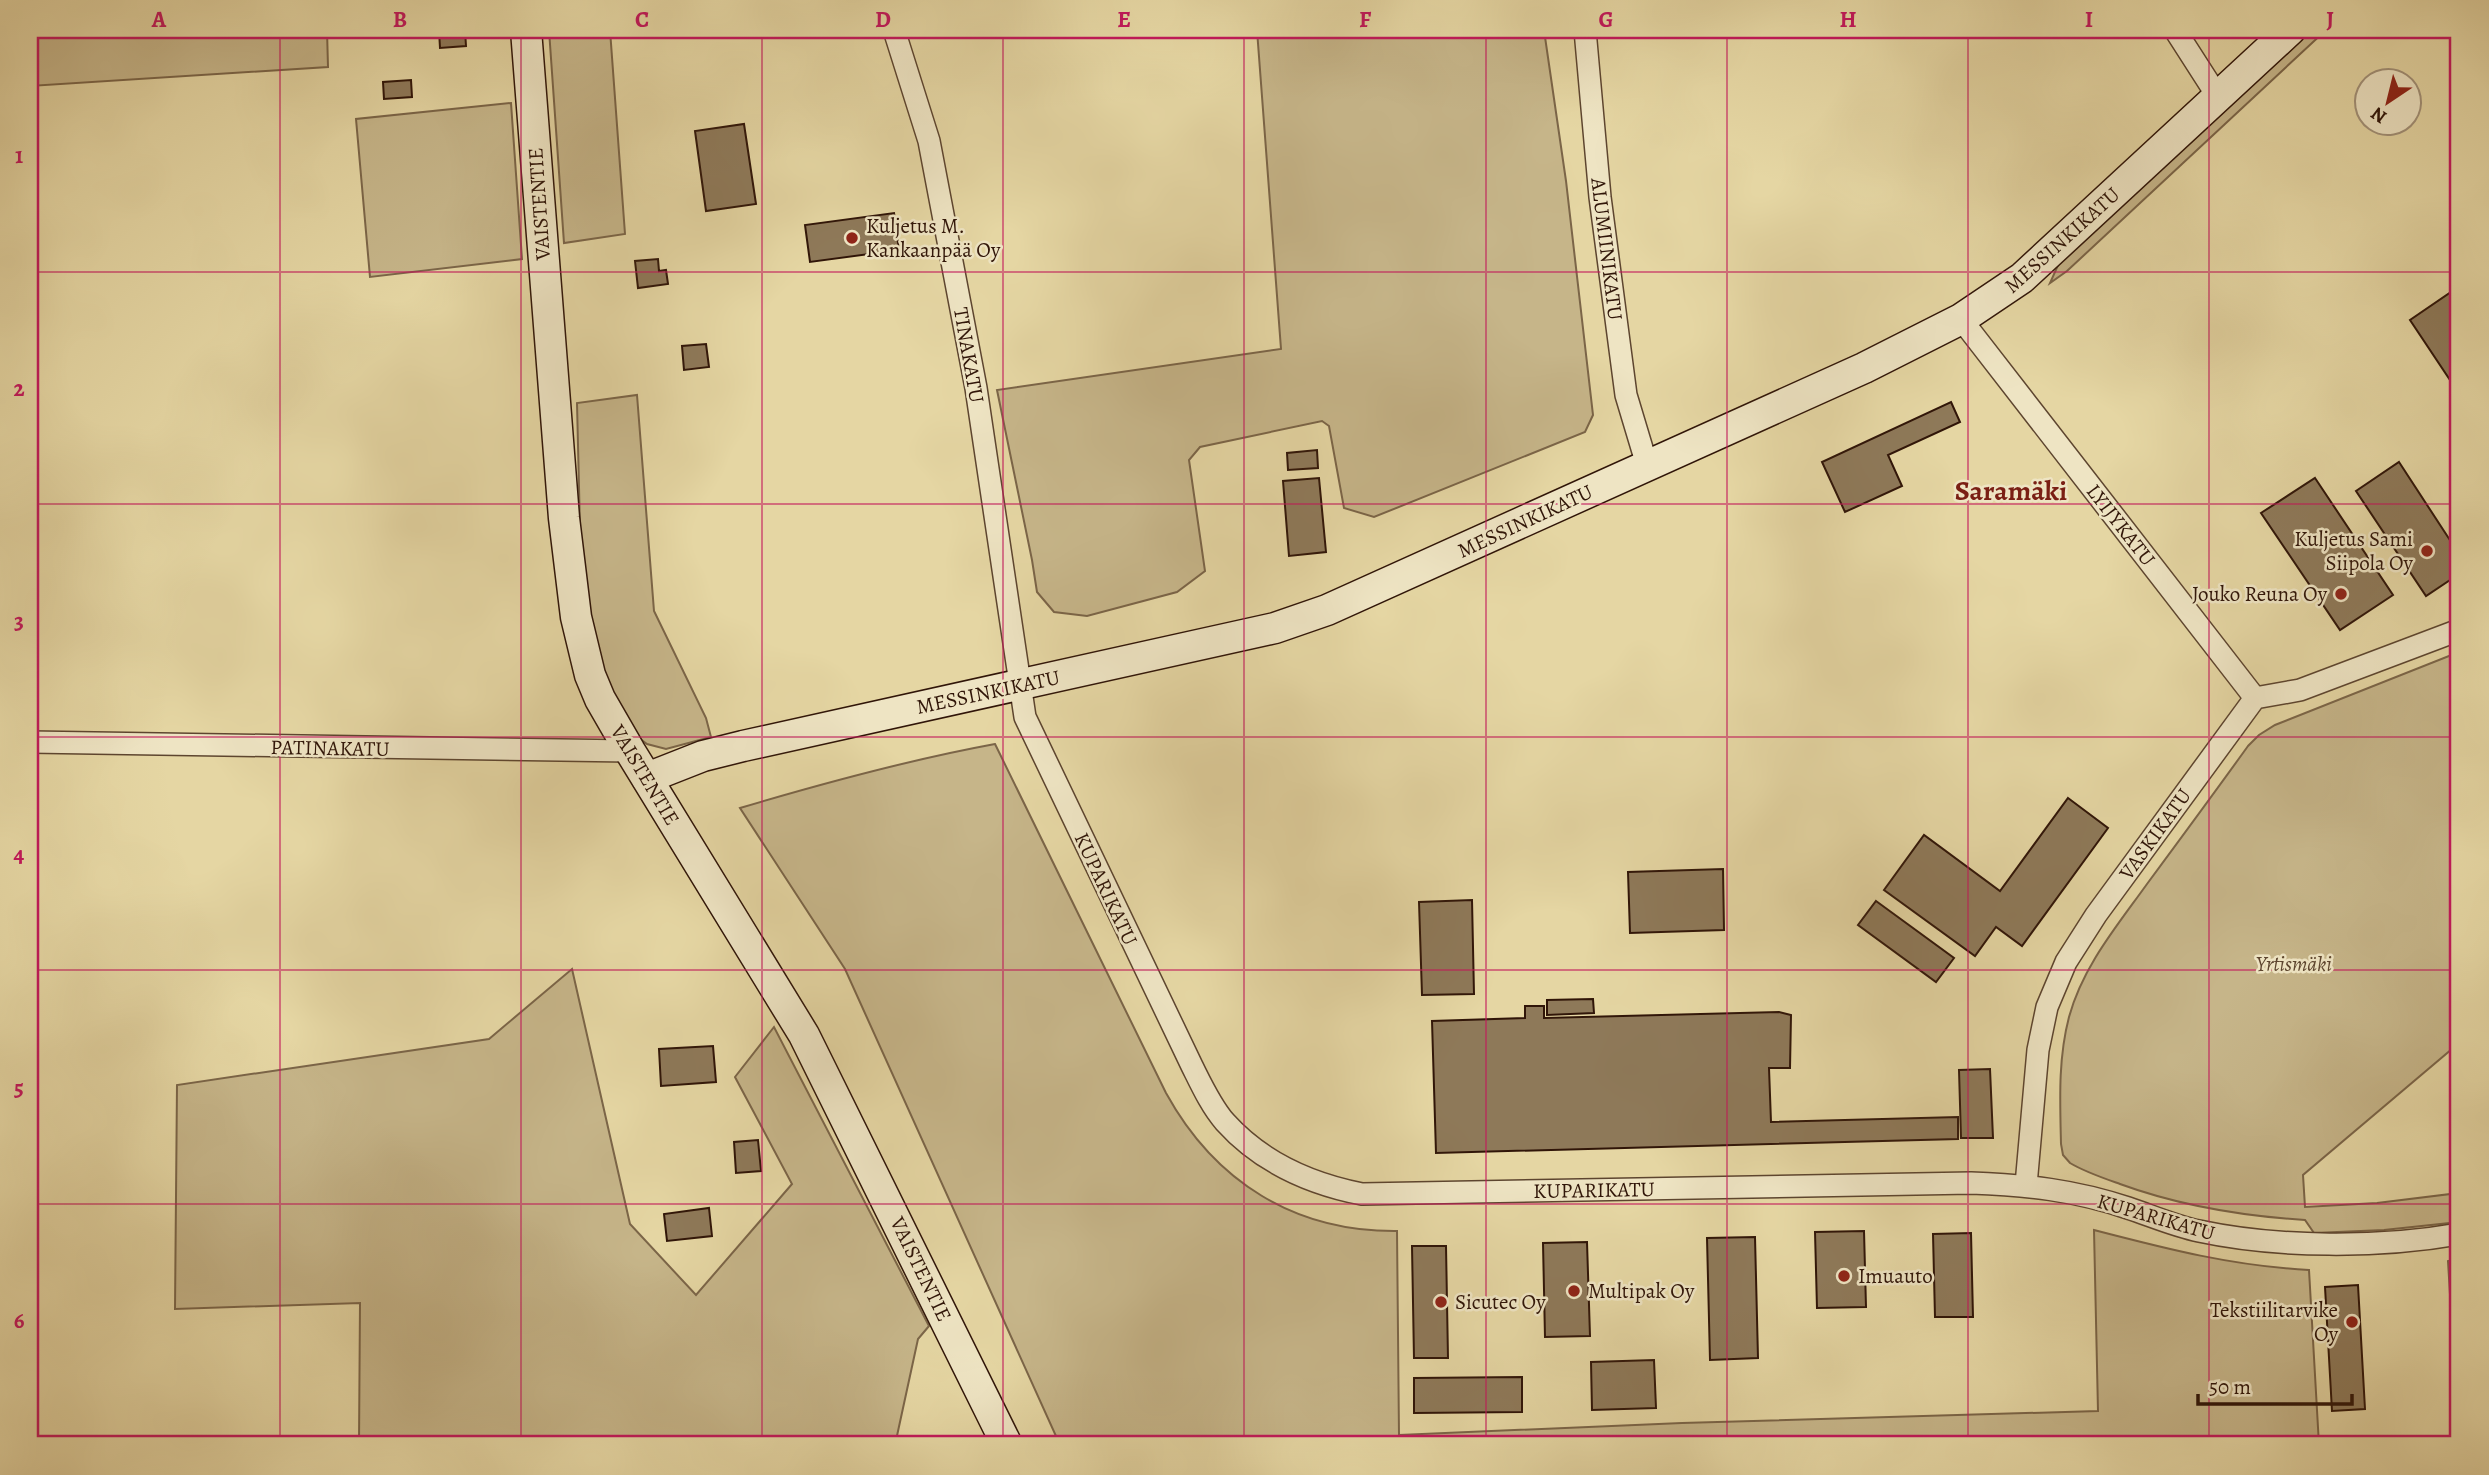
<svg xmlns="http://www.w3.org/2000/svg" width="2489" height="1475" font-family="Alegreya,serif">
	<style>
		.green { fill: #c6b589; stroke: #7b6548; stroke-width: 2 }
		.building { fill: #8e7959; stroke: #301508; stroke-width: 2 }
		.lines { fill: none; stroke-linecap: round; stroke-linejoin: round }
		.street-casing { stroke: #5d452f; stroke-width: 24 }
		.secondary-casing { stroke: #301508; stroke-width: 33 }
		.street { stroke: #eee4c3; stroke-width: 21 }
		.secondary { stroke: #eee4c3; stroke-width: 30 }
		.grid { fill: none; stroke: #c2185b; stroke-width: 2; stroke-opacity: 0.55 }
		.poi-dot { fill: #8f2418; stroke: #eee4c3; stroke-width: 2.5 }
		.labels { text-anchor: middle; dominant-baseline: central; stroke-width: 5; stroke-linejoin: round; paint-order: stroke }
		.street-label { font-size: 21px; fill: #301508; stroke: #eee4c3 }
		.poi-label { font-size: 21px; fill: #301508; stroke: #eee4c3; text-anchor: start }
		.park-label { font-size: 21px; font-style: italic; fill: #5d452f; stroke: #eee4c3 }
		.district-label { font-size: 28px; font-weight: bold; fill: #7a1f14; stroke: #eee4c3 }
		.neatline { fill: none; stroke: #c2185b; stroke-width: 2.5 }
		.grid-label { font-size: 23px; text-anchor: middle; font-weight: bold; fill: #c2185b }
	</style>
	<rect width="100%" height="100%" fill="#e5d6a3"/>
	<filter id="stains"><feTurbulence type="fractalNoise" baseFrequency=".00286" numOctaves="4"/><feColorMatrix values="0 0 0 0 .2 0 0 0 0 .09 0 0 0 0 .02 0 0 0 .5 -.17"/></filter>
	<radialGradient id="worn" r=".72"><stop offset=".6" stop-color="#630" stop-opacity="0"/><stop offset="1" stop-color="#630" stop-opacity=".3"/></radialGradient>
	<g class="green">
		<polygon points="30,30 327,30 328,67 30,86"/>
		<polygon points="549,30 610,30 625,234 564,243"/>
		<polygon points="1257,30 1544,30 1566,181 1593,415 1585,432 1374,517 1344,508 1329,426 1322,421 1200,447 1189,460 1205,571 1177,592 1087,616 1054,612 1037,592 1032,560 997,390 1281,349"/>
		<polygon points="2308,30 2326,30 2067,271 2050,283 2059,263"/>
		<polygon points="511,103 522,259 370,277 356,119"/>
		<polygon points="637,395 654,611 706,718 711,737 666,749 647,744 631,732 601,672 581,571 577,403"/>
		<path d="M2459,652V1043L2303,1175L2305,1207L2377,1203L2459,1193V1222L2384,1230L2314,1233L2305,1220C2242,1216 2180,1206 2120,1184C2103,1178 2085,1172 2070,1163L2063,1155L2061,1144C2060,1101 2058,1059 2069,1017C2083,966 2117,926 2147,884C2181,838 2215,792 2248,746L2259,735L2275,725Z"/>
		<path d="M995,744L1166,1093C1215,1182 1295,1232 1397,1231L1399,1435L1682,1423L2098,1411L2094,1230C2167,1249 2233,1266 2309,1270L2319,1445H1060L845,969L740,808C824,783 908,760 995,744Z"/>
		<polygon points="572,969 630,1224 696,1295 792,1184 735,1077 774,1027 929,1326 918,1339 895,1445 359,1445 360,1303 175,1309 177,1085 489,1039"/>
		<polygon points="2459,1259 2459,1445 2448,1261"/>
	</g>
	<g class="building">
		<polygon points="439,30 465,30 466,46 440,48"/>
		<polygon points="411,80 412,97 384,99 383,82"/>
		<polygon points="744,124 756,204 706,211 695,131"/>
		<polygon points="894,213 899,250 810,262 805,225"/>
		<polygon points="658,259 659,271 666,270 668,284 638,288 635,261"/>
		<polygon points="2454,290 2456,293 2459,291 2459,382 2454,386 2410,320"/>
		<polygon points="706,344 709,367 684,370 682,346"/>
		<polygon points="1951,402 1960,422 1888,455 1902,486 1845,512 1822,462"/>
		<polygon points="1317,450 1318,468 1288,470 1287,453"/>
		<polygon points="2399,462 2459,554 2459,574 2426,596 2356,491"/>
		<polygon points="1319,478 1326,552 1289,556 1283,481"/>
		<polygon points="2315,478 2393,595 2340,630 2261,513"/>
		<polygon points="2068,798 2108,828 2022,946 1996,927 1975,956 1884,890 1924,835 2000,891"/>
		<polygon points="1723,869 1724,930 1630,933 1628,872"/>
		<polygon points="1472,900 1474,994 1422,995 1419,902"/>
		<polygon points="1876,901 1954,958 1936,982 1858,925"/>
		<polygon points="1593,999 1594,1013 1547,1015 1547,1000"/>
		<polygon points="1525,1006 1544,1006 1544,1018 1779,1012 1791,1015 1790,1068 1769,1068 1771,1122 1958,1117 1958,1139 1436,1153 1432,1021 1525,1018"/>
		<polygon points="713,1046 716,1082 661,1086 659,1049"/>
		<polygon points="1990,1069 1993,1138 1961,1138 1959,1070"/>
		<polygon points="758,1140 761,1171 736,1173 734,1142"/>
		<polygon points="709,1208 712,1236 667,1241 664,1214"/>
		<polygon points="1864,1231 1866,1307 1817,1308 1815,1232"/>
		<polygon points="1971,1233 1973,1317 1935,1317 1933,1234"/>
		<polygon points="1755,1237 1758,1358 1710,1360 1707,1238"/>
		<polygon points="1587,1242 1590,1336 1545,1337 1543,1243"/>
		<polygon points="1412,1246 1446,1246 1448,1358 1414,1358"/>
		<polygon points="2358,1285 2365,1409 2332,1411 2325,1287"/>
		<polygon points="1654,1360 1656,1408 1592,1410 1591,1362"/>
		<polygon points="1522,1377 1522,1412 1414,1413 1414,1378"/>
	</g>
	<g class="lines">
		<defs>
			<g id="street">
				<path d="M894,30L929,141L976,388L1025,717L1192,1066C1201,1084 1211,1106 1225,1122C1261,1162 1311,1184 1362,1194L1971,1183C2027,1185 2074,1190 2128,1208C2152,1216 2175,1226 2199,1231C2278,1248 2380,1248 2459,1234"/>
				<polyline points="1585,30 1600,197 1626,395 1647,465"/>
				<polyline points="2175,30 2218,97"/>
				<polyline points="1961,319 2255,698"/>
				<polyline points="30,742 630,751"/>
				<polyline points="2026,1185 2038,1050 2047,1007 2066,962 2096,915 2255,698 2300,690 2459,630"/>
			</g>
			<g id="secondary">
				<polyline points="526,30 564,518 576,617 590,675 600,699 630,751 804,1035 1007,1445"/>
				<polyline points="647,778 703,756 743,746 1275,628 1327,610 1864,368 1961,319 2022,278 2290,30"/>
			</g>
		</defs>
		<use href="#street" class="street-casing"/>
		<use href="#secondary" class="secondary-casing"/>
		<use href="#street" class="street"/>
		<use href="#secondary" class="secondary"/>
	</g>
	<path class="grid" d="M280,30V1445M521,30V1445M762,30V1445M1003,30V1445M1244,30V1445M1486,30V1445M1727,30V1445M1968,30V1445M2209,30V1445M30,272H2459M30,504H2459M30,737H2459M30,970H2459M30,1204H2459"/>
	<g class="poi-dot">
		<circle cx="852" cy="238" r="7"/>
		<circle cx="2427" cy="551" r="7"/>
		<circle cx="2341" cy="594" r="7"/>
		<circle cx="1844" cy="1276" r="7"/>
		<circle cx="1574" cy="1291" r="7"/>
		<circle cx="1441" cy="1302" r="7"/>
		<circle cx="2352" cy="1322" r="7"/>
	</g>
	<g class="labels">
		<g class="street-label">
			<text transform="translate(539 204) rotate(-94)">VAISTENTIE</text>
			<text transform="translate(2062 240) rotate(-42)">MESSINKIKATU</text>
			<text transform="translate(1607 249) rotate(83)">ALUMIINIKATU</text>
			<text transform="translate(969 355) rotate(80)">TINAKATU</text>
			<text transform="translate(1525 521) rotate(-25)">MESSINKIKATU</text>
			<text transform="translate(2121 525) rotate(52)">LYIJYKATU</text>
			<text transform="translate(988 692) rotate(-12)">MESSINKIKATU</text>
			<text transform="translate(330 748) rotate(1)">PATINAKATU</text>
			<text transform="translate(645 775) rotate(59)">VAISTENTIE</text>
			<text transform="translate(2155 834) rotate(-54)">VASKIKATU</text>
			<text transform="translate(1106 889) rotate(65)">KUPARIKATU</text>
			<text transform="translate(1594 1190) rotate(-1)">KUPARIKATU</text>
			<text transform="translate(2156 1217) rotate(16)">KUPARIKATU</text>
			<text transform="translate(921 1269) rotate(64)">VAISTENTIE</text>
		</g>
		<g class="poi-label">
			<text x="866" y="226">Kuljetus M.<tspan x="866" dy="24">Kankaanpää Oy</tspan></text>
			<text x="2413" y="539" text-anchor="end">Kuljetus Sami<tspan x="2413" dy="24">Siipola Oy</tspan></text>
			<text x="2327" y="594" text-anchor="end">Jouko Reuna Oy</text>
			<text x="1858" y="1276">Imuauto</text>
			<text x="1588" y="1291">Multipak Oy</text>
			<text x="1455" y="1302">Sicutec Oy</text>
			<text x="2338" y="1310" text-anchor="end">Tekstiilitarvike<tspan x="2338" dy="24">Oy</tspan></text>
		</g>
		<g class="park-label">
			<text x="2294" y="964">Yrtismäki</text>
		</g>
		<g class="district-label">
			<text x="2011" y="491">Saramäki</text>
		</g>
	</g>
	<rect width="2489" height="1475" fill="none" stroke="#e5d6a3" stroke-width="77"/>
	<g transform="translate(2388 102) rotate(215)"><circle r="33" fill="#eee4c3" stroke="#a29178" stroke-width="2"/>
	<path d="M0-5L12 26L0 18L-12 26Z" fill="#8f2418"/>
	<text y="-10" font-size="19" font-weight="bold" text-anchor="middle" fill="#301508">N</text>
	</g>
	<path d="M2198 1394v10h154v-10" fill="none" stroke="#301508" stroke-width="3.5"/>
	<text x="2209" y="1394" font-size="21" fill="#301508" stroke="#eee4c3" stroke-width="5" paint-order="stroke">50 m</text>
	<rect x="38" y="38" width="2412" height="1398" class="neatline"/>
	<g class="grid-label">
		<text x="159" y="27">A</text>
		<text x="400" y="27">B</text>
		<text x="642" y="27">C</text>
		<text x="883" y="27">D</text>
		<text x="1124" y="27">E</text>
		<text x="1365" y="27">F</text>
		<text x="1606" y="27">G</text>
		<text x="1848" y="27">H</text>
		<text x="2089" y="27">I</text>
		<text x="2330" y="27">J</text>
		<text x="19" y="163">1</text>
		<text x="19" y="396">2</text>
		<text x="19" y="629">3</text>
		<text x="19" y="862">4</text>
		<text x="19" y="1095">5</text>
		<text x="19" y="1328">6</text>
	</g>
	<rect width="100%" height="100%" filter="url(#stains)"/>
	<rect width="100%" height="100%" fill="url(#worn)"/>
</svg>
